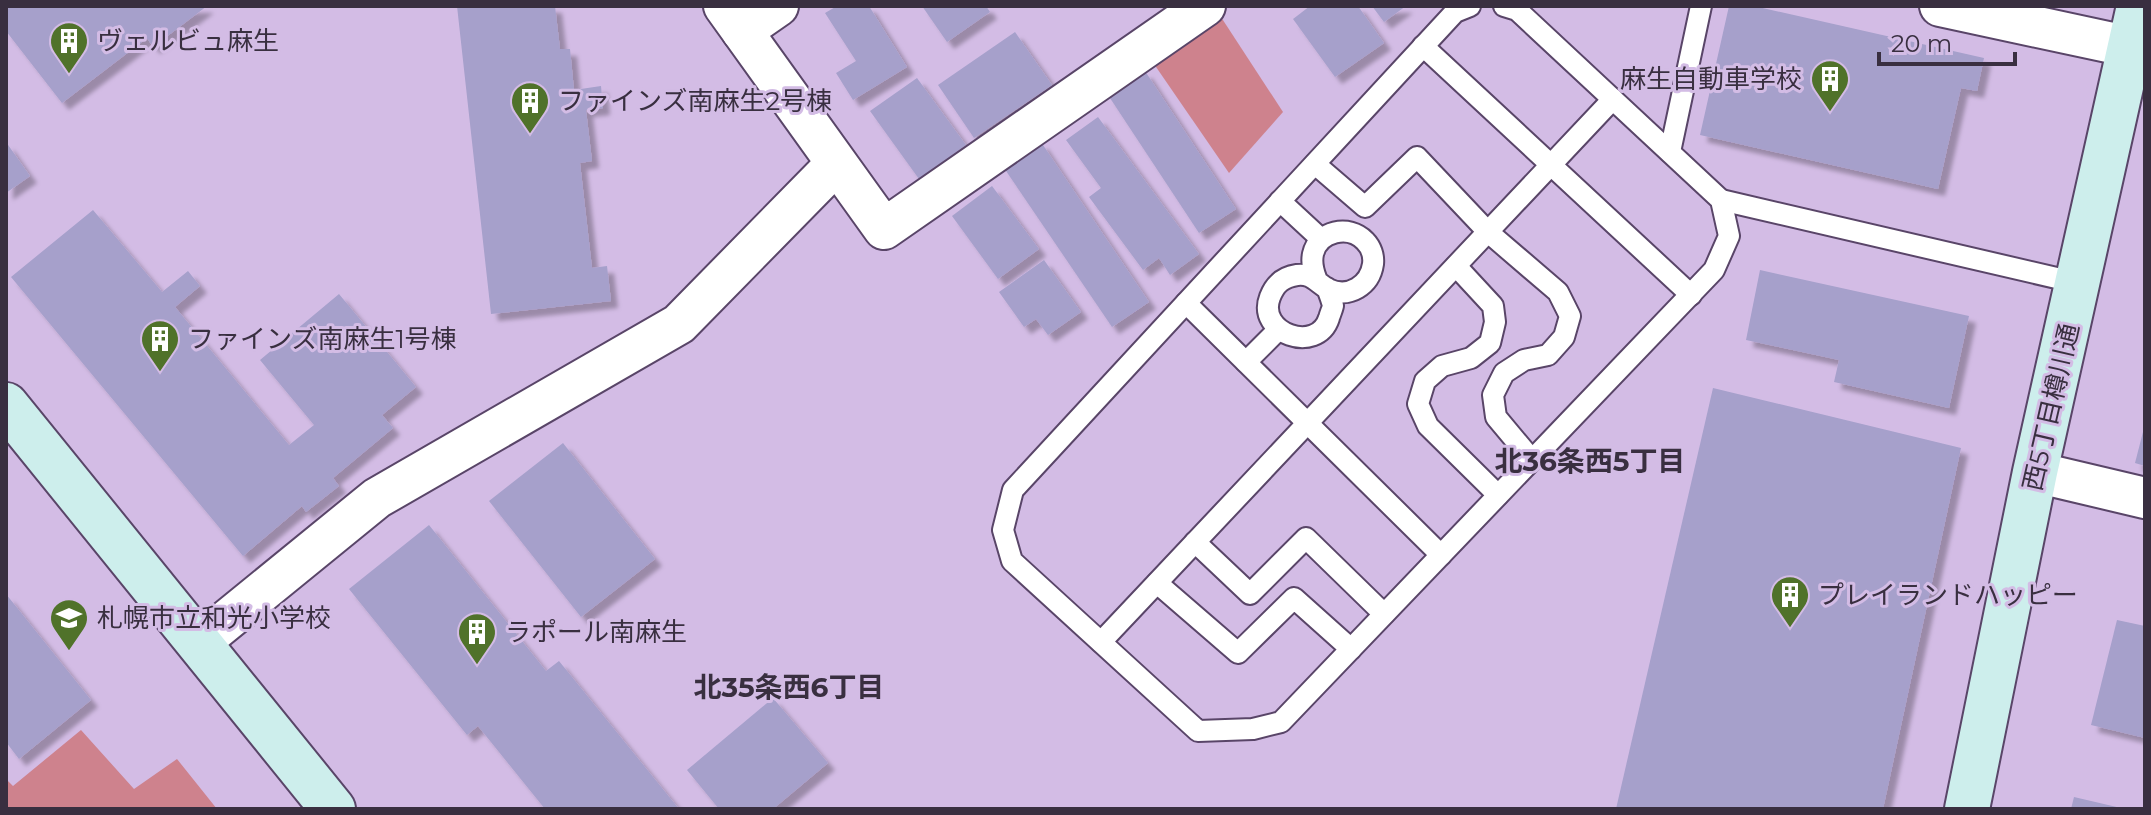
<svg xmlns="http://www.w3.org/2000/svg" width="2151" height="815" font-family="Montserrat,'Noto Sans JP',sans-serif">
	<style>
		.green { fill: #ce828d }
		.building { fill: #a6a0cb; filter: url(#shadow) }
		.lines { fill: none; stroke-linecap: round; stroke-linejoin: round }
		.lane-casing { stroke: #594568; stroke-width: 24 }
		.street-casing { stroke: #594568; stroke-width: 44 }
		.secondary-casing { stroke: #594568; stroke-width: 48 }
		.lane { stroke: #fff; stroke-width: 20 }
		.street { stroke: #fff; stroke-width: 40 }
		.secondary { stroke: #cdeeec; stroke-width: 44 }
		.labels { text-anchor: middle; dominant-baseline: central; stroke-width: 6; stroke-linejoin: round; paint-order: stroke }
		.poi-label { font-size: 26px; fill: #392f40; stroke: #d3bce5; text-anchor: start }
		.street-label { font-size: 26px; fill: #392f40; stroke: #d3bce5 }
		.neighbourhood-label { font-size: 28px; font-weight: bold; fill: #392f40; stroke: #d3bce5 }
	</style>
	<defs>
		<filter id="shadow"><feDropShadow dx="7" dy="7" stdDeviation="2" flood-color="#0004"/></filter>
	</defs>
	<rect width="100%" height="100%" fill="#d3bce5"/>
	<g class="green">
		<polygon points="1219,14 1283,112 1229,173 1154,64"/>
		<polygon points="81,730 134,789 177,759 217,809 6,809 6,779 13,786"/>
	</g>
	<g class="building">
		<polygon points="6,6 207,6 153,47 147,38 62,103 6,31"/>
		<polygon points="457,6 555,6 560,49 570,49 574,90 601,86 603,108 586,110 592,161 580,163 592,268 607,266 611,301 491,314"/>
		<polygon points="837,6 869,6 907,67 853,100 836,73 856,61 825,13"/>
		<polygon points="922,6 986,6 990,12 947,42"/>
		<polygon points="1310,6 1358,6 1384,43 1335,77 1293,19"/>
		<polygon points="1372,6 1406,6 1384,22"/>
		<polygon points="1729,6 1754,6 1984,58 1977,91 1961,88 1938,189 1700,135"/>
		<polygon points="1015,32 1052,85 974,138 938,85"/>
		<polygon points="1145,71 1236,209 1199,233 1108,95"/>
		<polygon points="917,78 966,145 919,179 870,111"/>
		<polygon points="1098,117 1199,254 1170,275 1159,258 1143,270 1089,197 1101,188 1066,140"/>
		<polygon points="6,142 30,176 6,193"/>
		<polygon points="1041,142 1149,302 1112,327 1004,168"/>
		<polygon points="992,186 1039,249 998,279 952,216"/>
		<polygon points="93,210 162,292 188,271 200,286 175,307 289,445 314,425 260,360 339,294 416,387 382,415 393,428 333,478 339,486 306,512 302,506 243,556 11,277"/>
		<polygon points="1044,260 1081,312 1048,335 1036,319 1024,327 999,292"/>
		<polygon points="1760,270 1969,316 1949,408 1834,382 1839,360 1746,340"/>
		<polygon points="1713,388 1961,448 1883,809 1616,809"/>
		<polygon points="2144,428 2145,428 2145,466 2135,463"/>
		<polygon points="563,443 655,559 581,617 489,501"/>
		<polygon points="429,525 546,671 559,661 679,809 545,809 478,726 467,735 349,589"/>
		<polygon points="6,594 91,700 19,759 6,742"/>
		<polygon points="2117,620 2145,626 2145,738 2091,725"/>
		<polygon points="773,698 828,763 773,809 719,809 687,770"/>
		<polygon points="2074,797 2121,808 2121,809 2071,809"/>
	</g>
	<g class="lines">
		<defs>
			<g id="lane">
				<polyline points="1470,6 1455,12 1013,490 1003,530 1012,561 1198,731 1253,729 1281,722 1714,270 1729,236 1721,200 1517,10 1504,6"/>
				<polyline points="1423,46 1691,295"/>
				<polyline points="1670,152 1701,6"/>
				<polyline points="1315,164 1365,207 1417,157 1488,232 1558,292 1570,316 1564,337 1548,355 1524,360 1504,373 1493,395 1496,417 1532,460"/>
				<polyline points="1721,200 2078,283"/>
				<polyline points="1280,201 1321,239"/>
				<polyline points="1456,266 1493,306 1495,322 1490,343 1471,358 1442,366 1425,381 1418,404 1428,426 1498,495"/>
				<path d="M1316,278C1313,270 1311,263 1313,254C1318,231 1349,224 1365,241C1371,247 1374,256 1373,264C1370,285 1349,299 1328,289C1317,283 1312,273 1297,275C1283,277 1275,284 1270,297C1256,333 1317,355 1329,318C1329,317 1333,307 1333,306C1332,301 1329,293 1327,288"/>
				<polyline points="1186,303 1441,555"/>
				<polyline points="1246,362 1278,330"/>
				<polyline points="1195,542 1250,594 1306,538 1384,614"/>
				<polyline points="1157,583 1238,653 1294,598 1351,649"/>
				<polyline points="1101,642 1613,99"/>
			</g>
			<g id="street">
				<polyline points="724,6 884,229 1205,6"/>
				<polyline points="1940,6 2145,50"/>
				<polyline points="742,31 778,6"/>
				<polyline points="2035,472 2145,498"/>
				<polyline points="199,643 377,498 679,324 836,164"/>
			</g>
			<g id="secondary">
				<polyline points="6,405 333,809"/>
				<polyline points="1967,809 2035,472 2139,6"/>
			</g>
		</defs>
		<use href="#lane" class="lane-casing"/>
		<use href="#street" class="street-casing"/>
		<use href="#secondary" class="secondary-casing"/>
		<use href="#lane" class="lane"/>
		<use href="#street" class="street"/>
		<use href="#secondary" class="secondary"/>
	</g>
	<defs>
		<symbol id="building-pin" viewBox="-11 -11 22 30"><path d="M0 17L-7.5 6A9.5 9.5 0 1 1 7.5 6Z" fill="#50722a" stroke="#d3bce5"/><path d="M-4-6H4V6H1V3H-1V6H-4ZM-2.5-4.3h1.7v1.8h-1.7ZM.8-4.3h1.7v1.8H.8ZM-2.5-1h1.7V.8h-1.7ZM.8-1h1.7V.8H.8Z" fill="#fff"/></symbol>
		<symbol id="school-pin" viewBox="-11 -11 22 30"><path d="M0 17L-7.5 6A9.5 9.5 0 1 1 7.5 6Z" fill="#50722a" stroke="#d3bce5"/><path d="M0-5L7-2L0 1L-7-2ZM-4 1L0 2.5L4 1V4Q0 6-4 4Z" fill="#fff"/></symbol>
	</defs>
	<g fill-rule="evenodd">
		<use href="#building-pin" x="47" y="19" width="44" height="60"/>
		<use href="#building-pin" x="1808" y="57" width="44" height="60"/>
		<use href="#building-pin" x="508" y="79" width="44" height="60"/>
		<use href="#building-pin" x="138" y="317" width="44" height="60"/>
		<use href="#building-pin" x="1768" y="573" width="44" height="60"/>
		<use href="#school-pin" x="47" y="596" width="44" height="60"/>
		<use href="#building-pin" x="455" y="610" width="44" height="60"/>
	</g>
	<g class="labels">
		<g class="poi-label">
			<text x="97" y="41">ヴェルビュ麻生</text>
			<text x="1802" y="79" text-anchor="end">麻生自動車学校</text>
			<text x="558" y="101">ファインズ南麻生2号棟</text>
			<text x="188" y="339">ファインズ南麻生1号棟</text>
			<text x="1818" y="595">プレイランドハッピー</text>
			<text x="97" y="618">札幌市立和光小学校</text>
			<text x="505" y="632">ラポール南麻生</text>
		</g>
		<g class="street-label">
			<text transform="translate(2051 407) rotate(-77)">西5丁目樽川通</text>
		</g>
		<g class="neighbourhood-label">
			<text x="1590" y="461">北36条西5丁目</text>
			<text x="789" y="687">北35条西6丁目</text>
		</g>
	</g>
	<rect width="2151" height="815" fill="none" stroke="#392f40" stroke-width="16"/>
	<path d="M1879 52v12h136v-12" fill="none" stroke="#392f40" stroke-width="4"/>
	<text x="1891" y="52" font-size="24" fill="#392f40" stroke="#d3bce5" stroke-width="6" paint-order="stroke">20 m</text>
</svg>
